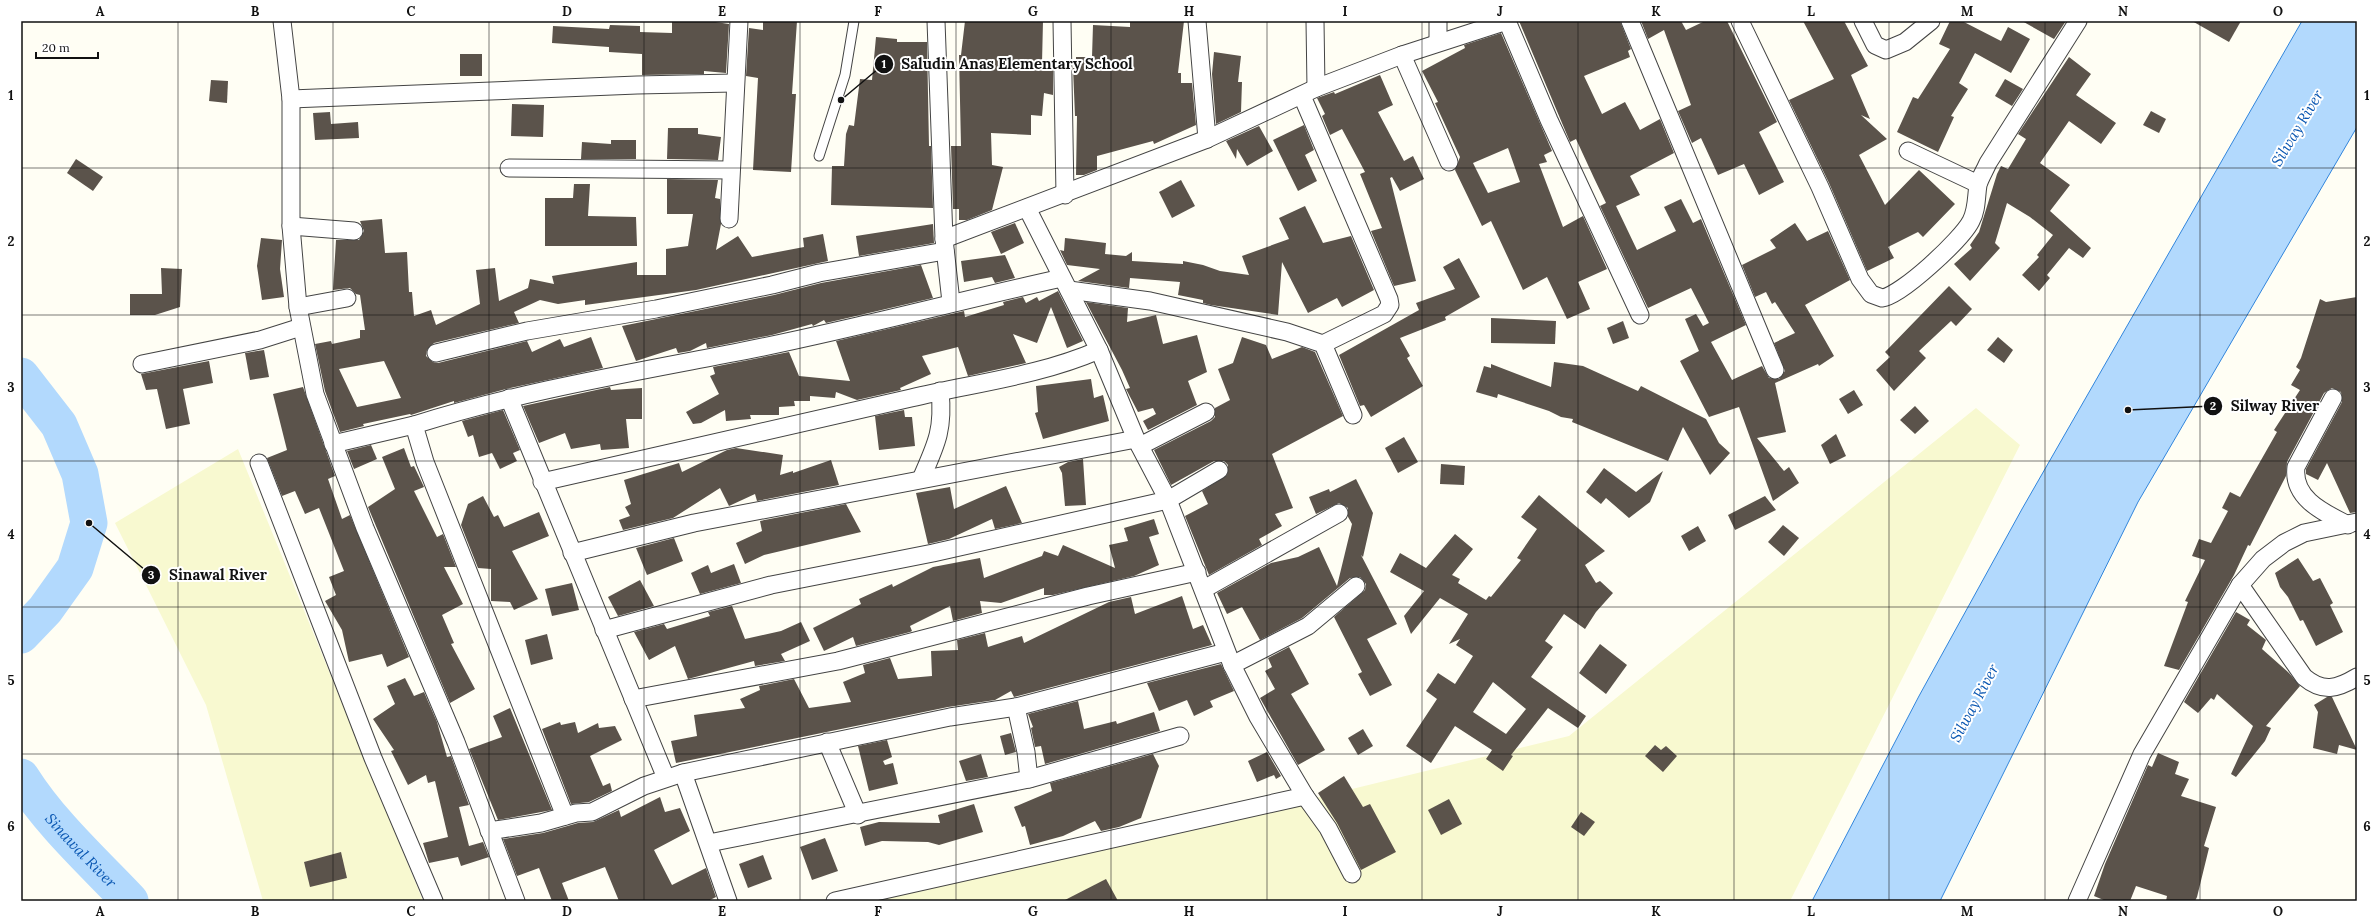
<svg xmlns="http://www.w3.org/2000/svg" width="2378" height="922" font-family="Lora,serif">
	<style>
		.farmland { fill: #f8f9d0 }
		.water { fill: #b2d9fd; stroke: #3185dc }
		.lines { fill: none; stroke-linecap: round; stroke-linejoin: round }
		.river { stroke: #b2d9fd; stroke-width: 37 }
		.building { fill: #5b534b; fill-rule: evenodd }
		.lane-casing { stroke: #444; stroke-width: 11 }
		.street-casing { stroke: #444; stroke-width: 19 }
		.lane { stroke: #fff; stroke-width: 9 }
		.street { stroke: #fff; stroke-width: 17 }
		.grid { fill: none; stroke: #111; stroke-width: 1; stroke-opacity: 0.55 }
		.labels { text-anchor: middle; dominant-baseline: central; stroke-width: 4; stroke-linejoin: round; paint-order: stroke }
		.water-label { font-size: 15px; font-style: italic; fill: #0a57b2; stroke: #fff }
		.leader { fill: none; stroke: #111; stroke-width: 1.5 }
		.callout-dot { fill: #111; stroke: #fff; stroke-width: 1.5 }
		.mark-label { font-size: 12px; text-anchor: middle; font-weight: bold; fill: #fff }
		.callout-label { font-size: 15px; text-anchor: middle; font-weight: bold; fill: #111; stroke: #fff; stroke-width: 4; stroke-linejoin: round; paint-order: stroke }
		.neatline { fill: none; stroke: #111; stroke-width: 1.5 }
		.grid-label { font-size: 13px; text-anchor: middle; font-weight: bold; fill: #111 }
	</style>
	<rect width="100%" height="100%" fill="#fffef4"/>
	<g class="farmland">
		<polygon points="1976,408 2020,445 1790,901 865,901 1307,800 1569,736"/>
		<polygon points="238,449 423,901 263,901 206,705 115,523"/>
	</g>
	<polygon class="water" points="2302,21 2357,21 2357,127 2138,502 1940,901 1812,901 1919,696 2022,509"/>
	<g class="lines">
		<g class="river">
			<polyline points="21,376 59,425 80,474 89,523 75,568 45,610 21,635"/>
			<path id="s1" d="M21,777C50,823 93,862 130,901"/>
		</g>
	</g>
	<g class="building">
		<polygon points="672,21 709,21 729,24 726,73 704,71 704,74 642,75 642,54 609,52 609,47 552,43 553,26 609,29 610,25 640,26 640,32 672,33"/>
		<polygon points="763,21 797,21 792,94 796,94 791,172 753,170 758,78 746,76 749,28 763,30"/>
		<polygon points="965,21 1043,21 1042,63 1053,65 1053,95 1044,93 1042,116 1031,115 1031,135 991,133 992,165 1003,167 992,210 967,220 959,220 959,209 953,209 951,146 961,146 959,55 961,55"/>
		<polygon points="1130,21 1184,21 1178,73 1181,73 1181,83 1192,83 1196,125 1154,144 1153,141 1097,156 1097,170 1084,175 1076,175 1077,116 1075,116 1073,68 1076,68 1076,57 1092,57 1093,25 1130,27"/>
		<polygon points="1519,21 1620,21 1631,49 1628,51 1630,57 1584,76 1602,114 1625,102 1640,130 1660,119 1674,153 1630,176 1640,195 1616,206 1637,250 1676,231 1664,207 1681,199 1693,223 1701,219 1746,325 1711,342 1732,380 1762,366 1769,378 1779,379 1785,371 1774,343 1795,333 1775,302 1772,304 1766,292 1755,297 1742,265 1776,248 1770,240 1795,223 1807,241 1828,231 1850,280 1805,305 1834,356 1819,366 1818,364 1775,383 1786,432 1757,438 1784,471 1789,467 1799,483 1773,501 1739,407 1709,417 1680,361 1699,351 1685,319 1696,314 1703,326 1709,323 1691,288 1648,308 1600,206 1606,203 1594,178 1576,139 1570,142"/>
		<polygon points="1641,21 1681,21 1686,30 1705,21 1727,21 1777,122 1759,132 1784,182 1759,195 1744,164 1718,175 1701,138 1692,143 1678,111 1691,105 1664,30 1648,39"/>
		<polygon points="1803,21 1844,21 1868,66 1851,75 1870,119 1861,115 1887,139 1859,155 1885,205 1919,170 1955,204 1923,237 1918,232 1888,247 1894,258 1867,271 1829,183 1789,100 1834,79"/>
		<polygon points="1950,21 1962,21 2001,41 2008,27 2030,39 2011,73 1975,53 1959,83 1968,89 1951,116 1954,117 1938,152 1897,132 1913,97 1918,99 1950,49 1939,44"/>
		<polygon points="2022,21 2066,21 2054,39"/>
		<polygon points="2192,21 2241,21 2229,42"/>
		<path d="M1501,33L1552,151L1544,155L1547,162L1539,164L1563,227L1583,216L1607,269L1578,282L1590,309L1567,319L1547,277L1523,290L1491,221L1482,226L1455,170L1460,157L1435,103L1438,102L1422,71L1465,48L1464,45ZM1508,148L1520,182L1488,193L1473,163Z"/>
		<polygon points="876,37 897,39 897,42 927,42 929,146 931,146 933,208 831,205 832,166 844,166 846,134 849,125 854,126 860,79 872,80"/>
		<polygon points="1214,52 1241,56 1238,82 1242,82 1241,112 1216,124 1212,74"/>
		<rect x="460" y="54" width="22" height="22"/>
		<polygon points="2069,57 2091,74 2076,95 2116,123 2101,144 2069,121 2040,163 2070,185 2050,211 2091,248 2083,258 2069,248 2047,275 2050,278 2039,291 2022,275 2039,257 2037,255 2053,235 2030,217 2007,203 1995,243 2000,248 1970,281 1954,264 1972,248 1970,245 1979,232 1997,174 2001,166 2008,169 2026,139 2018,134"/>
		<polygon points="1380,75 1393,105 1378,112 1404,161 1413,156 1424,179 1400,191 1392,177 1390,178 1416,281 1394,286 1371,231 1382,228 1360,174 1365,172 1342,129 1330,135 1322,116 1325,114 1317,98 1334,92 1335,94"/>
		<polygon points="2005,79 2023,89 2012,106 1995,96"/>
		<polygon points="211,80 228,81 227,103 209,101"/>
		<polygon points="512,104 544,105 543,137 511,136"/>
		<polygon points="2151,111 2166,119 2159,133 2143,125"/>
		<polygon points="330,112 331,124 358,122 359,138 315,140 313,113"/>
		<polygon points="1304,125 1314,150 1305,155 1317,181 1298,191 1273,140"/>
		<polygon points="1259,126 1273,151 1247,166 1237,149 1236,159 1226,141"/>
		<polygon points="668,128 698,128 698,134 721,137 718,160 667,159"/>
		<polygon points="611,140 636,140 636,159 581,159 582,142 611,144"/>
		<polygon points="76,159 103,177 93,191 67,173"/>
		<path d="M667,179L718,180L715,198L720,199L721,224L716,250L738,236L752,257L804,247L803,238L823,234L828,261L696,290L585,305V300L558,304L540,300L514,312L519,323L434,343L427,350L426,356L433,362L438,363L527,341L532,352L560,339L564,347L591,337L603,368L506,389L454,403V401L411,415L410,414L363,424L364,426L340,432L325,391L315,344L331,341L332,344L360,338V330H365L360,295L356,294L350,288L333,290L336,240H359L364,231L360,221L382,219L385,253L407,252L409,292H412L414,316L431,310L436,325L480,304L476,270L495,268L499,301L528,288L530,279L554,284L552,276L637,262V275H666V249L688,246L693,214H667ZM384,361L401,398L357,407L339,369Z"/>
		<polygon points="1181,180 1195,206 1172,218 1159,192"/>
		<polygon points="574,184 590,184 588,216 636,217 637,246 545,246 545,198 573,198"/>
		<polygon points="1305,206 1323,243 1351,236 1374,290 1342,307 1337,298 1308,313 1282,262 1278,315 1211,305 1203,303 1203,300 1178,295 1180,282 1130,278 1129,288 1078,281 1100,269 1067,265 1060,250 1064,251 1065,238 1106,243 1105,254 1126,256 1132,252 1132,261 1183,264 1183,261 1203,265 1220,271 1249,275 1242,256 1289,239 1279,218"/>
		<polygon points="1015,223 1024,243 1001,254 991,232"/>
		<polygon points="933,224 934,243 859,256 856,236"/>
		<polygon points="261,238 282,240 280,269 284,297 262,300 257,266"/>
		<polygon points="1005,255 1015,278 995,283 992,277 964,282 961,261"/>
		<polygon points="1459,258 1480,297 1445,317 1446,320 1400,338 1410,356 1407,358 1423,386 1371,417 1364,405 1360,406 1339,355 1419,310 1416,303 1455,289 1443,267"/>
		<polygon points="921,265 933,298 826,323 824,320 813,326 812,324 772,335 707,348 706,343 690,351 678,353 676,348 636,361 622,326 774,295 821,283"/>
		<polygon points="161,268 182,269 180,307 155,315 130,315 130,294 162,294"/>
		<polygon points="1949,286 1972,309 1956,326 1951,321 1919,351 1926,358 1894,391 1876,370 1890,357 1885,352"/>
		<polygon points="1058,291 1083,341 1067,348 1051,307 1037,343 1013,334 1026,363 968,376 958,347 922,356 931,374 900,388 901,390 857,400 836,392 835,398 810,396 810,401 794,401 795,406 779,407 779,415 750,415 751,419 726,421 725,410 701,423 693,424 686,412 719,394 710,376 715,374 713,367 789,352 799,376 850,381 836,341 964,311 965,317 1004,305 1003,302 1023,297 1026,303 1037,297 1039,301"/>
		<polygon points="2357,297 2357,512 2350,513 2327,463 2318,480 2306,474 2306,469 2342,402 2341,392 2332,388 2324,393 2287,462 2286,476 2250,546 2248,545 2234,575 2179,670 2164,666 2188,602 2185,601 2205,560 2192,556 2199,539 2211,543 2228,511 2222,508 2230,492 2240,497 2277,432 2274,430 2300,390 2291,385 2300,370 2296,367 2301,358 2320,299 2326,302"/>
		<polygon points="1086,302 1128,308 1127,322 1156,315 1163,344 1197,335 1207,372 1188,381 1197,405 1148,430 1143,421 1156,414 1153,408 1138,412 1126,389 1130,388 1122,370"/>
		<polygon points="1491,318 1556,321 1555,344 1491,343"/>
		<polygon points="1623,321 1629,338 1613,344 1607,328"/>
		<polygon points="1242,337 1266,345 1272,359 1302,347 1315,352 1343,416 1272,454 1293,508 1275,514 1282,526 1259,539 1262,545 1209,575 1185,516 1208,504 1202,491 1227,475 1228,465 1224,461 1214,461 1171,485 1154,450 1211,421 1215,417 1215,408 1230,400 1218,369 1233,363"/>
		<polygon points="1998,337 2013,350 2004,363 1987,350"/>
		<polygon points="264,350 269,377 250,380 245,353"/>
		<polygon points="209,361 213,383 183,389 190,424 166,429 157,389 146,390 141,374"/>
		<polygon points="1554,362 1583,366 1638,391 1641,386 1706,419 1719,443 1730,453 1710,475 1683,427 1668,461 1572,422 1573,419 1561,417 1549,411 1498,394 1497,398 1476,392 1484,366 1491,368 1491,364 1551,387"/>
		<polygon points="1091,379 1094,398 1103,395 1109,421 1043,439 1035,413 1038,412 1036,386"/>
		<polygon points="303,387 335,476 328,479 342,519 350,515 409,657 387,667 382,654 349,662 342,630 325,601 336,595 329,577 344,571 319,508 305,514 295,491 282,496 267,458 287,450 273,394"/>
		<polygon points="610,387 611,390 642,388 642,419 626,419 629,448 601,450 600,444 571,449 565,433 539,443 523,406"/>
		<polygon points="1854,390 1863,405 1848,414 1839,399"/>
		<polygon points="1915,406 1929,421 1915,434 1900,420"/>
		<polygon points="503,410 520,450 513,453 517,461 500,469 492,453 479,457 473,435 468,437 462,421"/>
		<polygon points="904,410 905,417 912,417 915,446 879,450 875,416"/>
		<polygon points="1836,434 1846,456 1830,464 1821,445"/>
		<polygon points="1404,437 1418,462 1398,473 1385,448"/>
		<polygon points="371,445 377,459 354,469 347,451"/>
		<polygon points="404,448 411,467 414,466 424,487 414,491 437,537 443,534 456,567 444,567 463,604 442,615 454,643 451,644 475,689 450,703 368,507 395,489 382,457"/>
		<polygon points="736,448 783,455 780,475 793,471 793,473 831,460 839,485 757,501 755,494 729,506 720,488 673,518 623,530 619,520 630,516 625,507 631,504 624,480 679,463 682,472 727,450"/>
		<polygon points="1083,459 1086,505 1065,506 1062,473 1059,467 1068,462"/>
		<polygon points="1441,464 1465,466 1464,485 1440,484"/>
		<polygon points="1604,468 1636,492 1663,471 1650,502 1629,518 1606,498 1601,504 1586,492"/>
		<polygon points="1356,479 1373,513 1363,557 1361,555 1397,624 1367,639 1392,685 1370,696 1358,674 1362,672 1334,617 1365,590 1366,584 1360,577 1350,578 1302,618 1260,640 1242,607 1227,614 1217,593 1271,563 1298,557 1319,547 1337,586 1352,524 1348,517 1348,508 1339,503 1316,514 1309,497 1329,489 1330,492"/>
		<polygon points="1006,486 1022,523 995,529 992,519 949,539 928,544 916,493 950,487 954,509"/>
		<path d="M1539,495L1605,551L1585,565L1596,583L1600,581L1613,593L1596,612L1585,629L1564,614L1545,641L1553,647L1531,677L1586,716L1578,728L1548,708L1511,755L1513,756L1503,771L1486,759L1492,750L1455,726L1431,763L1406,746L1437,699L1426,691L1438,673L1455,684L1473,656L1456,645L1460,639L1449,644L1468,614L1440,598L1411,634L1404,616L1424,591L1390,572L1400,553L1426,568L1455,534L1473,549L1452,575L1460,579L1458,583L1486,600L1489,596L1491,597L1521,560L1517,558L1537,529L1521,517ZM1493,682L1526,709L1506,734L1473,712Z"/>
		<polygon points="483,496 494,517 498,515 504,527 539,512 549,536 512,551 538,599 514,610 510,602 491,601 491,569 478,568 461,525 468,504"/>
		<polygon points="1765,496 1776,510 1735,530 1728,515"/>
		<polygon points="846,504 861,532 764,555 745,564 736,543 762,531 760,521"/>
		<polygon points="1154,519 1159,534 1149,537 1159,565 1134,576 1053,595 1044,595 1044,588 1001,603 980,601 982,613 953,621 950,606 910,626 912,631 910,632 856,646 853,637 824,651 813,628 861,604 859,599 892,584 893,587 933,567 980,558 984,578 1042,556 1044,551 1058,556 1063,545 1115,568 1109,545 1128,541 1124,528"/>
		<polygon points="1783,525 1799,538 1784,556 1768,542"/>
		<polygon points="1698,526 1706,541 1689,551 1681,536"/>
		<polygon points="674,538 683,561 647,575 636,548"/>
		<polygon points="2298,558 2313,581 2320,578 2333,603 2330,605 2343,632 2316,646 2303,620 2300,621 2288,597 2280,587 2275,573"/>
		<polygon points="734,564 741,583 700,594 691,573 708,565 711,573"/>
		<polygon points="640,580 654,606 618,616 608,597"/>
		<polygon points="572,583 579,610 552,616 545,589"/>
		<polygon points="1182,596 1193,629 1203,625 1212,645 1014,697 1011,691 995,700 948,707 676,763 671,741 697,736 694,715 745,708 740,699 760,690 759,686 794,679 809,708 851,702 843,682 865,673 863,665 890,658 898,679 932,676 931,651 958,650 957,640 985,633 988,647 1022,636 1024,643 1109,602 1131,597 1135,614"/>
		<polygon points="732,606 745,639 781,631 801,622 810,641 781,654 785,661 755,666 754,661 688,679 675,646 649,660 634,632 664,624 667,629 710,616 708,612"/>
		<polygon points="2236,612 2250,620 2247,625 2266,640 2262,649 2289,673 2300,686 2266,726 2271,728 2265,741 2236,777 2231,774 2253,726 2217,694 2214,700 2211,698 2198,713 2184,702"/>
		<polygon points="547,634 553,659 531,665 525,640"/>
		<polygon points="1600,644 1627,665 1606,694 1579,673"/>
		<polygon points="1289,647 1309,684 1291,694 1325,750 1298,765 1260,698 1275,689 1265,671 1272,667 1268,658"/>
		<polygon points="1221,664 1234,691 1210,701 1213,707 1194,716 1187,700 1159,711 1147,683"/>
		<polygon points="405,678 414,696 424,692 437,722 447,757 451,756 469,805 459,807 469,846 483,842 489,857 461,866 458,857 429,863 423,843 448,837 435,781 428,783 426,775 408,785 391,751 394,750 373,719 395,704 387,686"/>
		<polygon points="2327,697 2332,697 2357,750 2339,745 2337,754 2313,748 2318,712 2314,705"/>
		<polygon points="1078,701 1084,729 1116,721 1117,724 1154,712 1160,731 1045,764 1041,746 1035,747 1031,728 1033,727 1028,714"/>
		<polygon points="510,708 552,810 498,820 469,749 502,737 493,716"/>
		<polygon points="560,722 561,725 575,722 578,733 598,723 599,728 615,726 622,740 590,756 603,786 610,783 612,791 589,802 571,804 542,729"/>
		<polygon points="1363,729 1373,746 1358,755 1348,738"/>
		<polygon points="1011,733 1016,752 1005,755 1000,736"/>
		<polygon points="887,740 892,757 883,761 885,765 893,763 898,784 869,791 858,746"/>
		<polygon points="1655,745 1661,750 1666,746 1677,756 1663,772 1645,756"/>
		<polygon points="1267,752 1281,776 1276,779 1274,775 1257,782 1248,761"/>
		<polygon points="2158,753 2179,762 2175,774 2189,779 2181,796 2216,807 2204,846 2209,848 2197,897 2195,901 2166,901 2167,896 2136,886 2130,901 2106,901 2094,896 2105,864 2148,765 2152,767"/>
		<polygon points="981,754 988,777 966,781 959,761"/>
		<polygon points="1153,754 1159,766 1141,818 1119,827 1101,831 1095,821 1063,836 1030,845 1025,826 1022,827 1014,807 1052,791 1050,783"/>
		<polygon points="1344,776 1363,807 1370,804 1396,852 1361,870 1337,823 1318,793"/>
		<polygon points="660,797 665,812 680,808 690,831 654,850 672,885 706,868 716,897 708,901 619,901 605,867 562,883 569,901 552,901 539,868 517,876 503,839 543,833 578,823 593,822 619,810 621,817"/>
		<polygon points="1449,799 1462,824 1441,835 1428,810"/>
		<polygon points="974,804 983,832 939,845 928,842 882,841 865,846 860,827 879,822 940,823 938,815"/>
		<polygon points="1581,812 1595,822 1584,836 1571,827"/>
		<polygon points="825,838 838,871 812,880 800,847"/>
		<polygon points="341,852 347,878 310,887 304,862"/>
		<polygon points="763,855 772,879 748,888 739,864"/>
		<polygon points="1106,879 1118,901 1063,901"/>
	</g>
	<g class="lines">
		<defs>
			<polyline id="lane" points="819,156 845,75 854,21"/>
			<g id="street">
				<polyline points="282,21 291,99 291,226 298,307 315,394 365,528 456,742 516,901"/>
				<polyline points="936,21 944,239 951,302"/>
				<polyline points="1062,21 1065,195"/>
				<polyline points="1197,21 1207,139"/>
				<polyline points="1315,21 1316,88"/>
				<polyline points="1438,21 1438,42"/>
				<polyline points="1630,21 1775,370"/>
				<path d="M1740,21L1820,187L1860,279L1871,294L1882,298C1901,296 1962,239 1971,221C1977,210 1976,198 1978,185C1980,178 1985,170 1988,163L2078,21"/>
				<polyline points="1863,21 1875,45 1886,50 1905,42 1931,21"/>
				<polyline points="1402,55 1449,162"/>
				<polyline points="1302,96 1389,299 1390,305 1384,314 1323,344"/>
				<polyline points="291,99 637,85 734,83"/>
				<polyline points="1908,151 1978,184"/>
				<polyline points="509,168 730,170"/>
				<polyline points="1027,208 1099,350 1136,439 1168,500 1232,665 1258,717 1305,796 1328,828 1352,874"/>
				<polyline points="729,219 739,21"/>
				<polyline points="291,226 354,231"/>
				<polyline points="944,239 1207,139 1316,88 1402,55 1507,21 1549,120 1640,315"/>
				<polyline points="1069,290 1150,301 1287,332 1323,344 1353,415"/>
				<polyline points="298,307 347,298"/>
				<polyline points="436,353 527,331 656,309 772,285 819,273 945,251"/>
				<polyline points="142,364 260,340 301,327"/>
				<polyline points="509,398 666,778"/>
				<path d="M2333,398L2296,467C2292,499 2325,513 2348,525"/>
				<polyline points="333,444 414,425"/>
				<polyline points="1140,446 1206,412"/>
				<polyline points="259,463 373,758 434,901"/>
				<path d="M921,479C936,445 944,430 940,391"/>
				<path d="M542,482C665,454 789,426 911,398C974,383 1039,376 1099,350"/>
				<polyline points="572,553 694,523 1136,439"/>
				<path d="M2240,585L2304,677C2323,693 2337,689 2357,677"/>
				<polyline points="1204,589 1339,513"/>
				<polyline points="604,630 771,585 933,553 1168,500 1219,470"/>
				<polyline points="1232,665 1308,626 1356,586"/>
				<polyline points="633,699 838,661 1088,596 1197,572"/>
				<polyline points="1016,707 1026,752 1029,779"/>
				<polyline points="827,742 858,815"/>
				<polyline points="683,773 728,901"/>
				<path d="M565,816L425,462L414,425C518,392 625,374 733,353C843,332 952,302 1062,278"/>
				<polyline points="489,831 541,823 576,813 592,812 644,786 683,773 950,717 1016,707 1226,652"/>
				<polyline points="709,843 1029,779 1180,736"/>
				<polyline points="835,901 1305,796"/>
				<polyline points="2077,901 2142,754 2240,585 2263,559 2284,543 2304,533 2357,522"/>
			</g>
		</defs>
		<use href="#lane" class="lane-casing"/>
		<use href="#street" class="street-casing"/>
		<use href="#lane" class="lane"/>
		<use href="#street" class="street"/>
	</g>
	<path class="grid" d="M178,21V901M333,21V901M489,21V901M644,21V901M800,21V901M956,21V901M1111,21V901M1267,21V901M1422,21V901M1578,21V901M1734,21V901M1889,21V901M2045,21V901M2200,21V901M21,168H2357M21,315H2357M21,461H2357M21,607H2357M21,754H2357"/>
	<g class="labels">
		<g class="water-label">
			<text transform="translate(2297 128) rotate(-59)">Silway River</text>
			<text transform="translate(1974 703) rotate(-62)">Silway River</text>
			<text stroke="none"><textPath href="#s1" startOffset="95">Sinawal River</textPath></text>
		</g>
	</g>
	<path class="leader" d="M841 100L884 64M2128 410L2213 406M89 523L151 575"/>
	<g class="callout-dot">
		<circle cx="841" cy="100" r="4"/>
		<circle cx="2128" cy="410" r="4"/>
		<circle cx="89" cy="523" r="4"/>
		<circle cx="884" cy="64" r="10"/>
		<circle cx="2213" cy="406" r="10"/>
		<circle cx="151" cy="575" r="10"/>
	</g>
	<g class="mark-label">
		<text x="884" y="68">1</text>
		<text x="2213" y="410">2</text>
		<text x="151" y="579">3</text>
	</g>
	<g class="callout-label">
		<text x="1017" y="69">Saludin Anas Elementary School</text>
		<text x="2275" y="411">Silway River</text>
		<text x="218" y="580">Sinawal River</text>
	</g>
	<rect width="2378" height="922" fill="none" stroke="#ffffff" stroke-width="44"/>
	<path d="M36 52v6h62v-6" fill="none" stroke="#111111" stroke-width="2"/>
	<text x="42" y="52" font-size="12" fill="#111111" stroke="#ffffff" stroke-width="3" paint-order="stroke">20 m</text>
	<rect x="22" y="22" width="2334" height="878" class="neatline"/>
	<g class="grid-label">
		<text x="100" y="16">A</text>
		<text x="255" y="16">B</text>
		<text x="411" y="16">C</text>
		<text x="567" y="16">D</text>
		<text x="722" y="16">E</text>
		<text x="878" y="16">F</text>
		<text x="1033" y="16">G</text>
		<text x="1189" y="16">H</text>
		<text x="1345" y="16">I</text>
		<text x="1500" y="16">J</text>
		<text x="1656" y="16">K</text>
		<text x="1811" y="16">L</text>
		<text x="1967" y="16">M</text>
		<text x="2123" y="16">N</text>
		<text x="2278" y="16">O</text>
		<text x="11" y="100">1</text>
		<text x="2367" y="100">1</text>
		<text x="11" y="246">2</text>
		<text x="2367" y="246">2</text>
		<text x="11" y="392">3</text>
		<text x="2367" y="392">3</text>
		<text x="11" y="539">4</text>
		<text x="2367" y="539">4</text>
		<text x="11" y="685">5</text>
		<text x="2367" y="685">5</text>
		<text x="11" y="831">6</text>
		<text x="2367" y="831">6</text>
		<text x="100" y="916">A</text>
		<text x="255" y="916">B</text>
		<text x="411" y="916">C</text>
		<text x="567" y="916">D</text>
		<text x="722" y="916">E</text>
		<text x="878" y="916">F</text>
		<text x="1033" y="916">G</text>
		<text x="1189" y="916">H</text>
		<text x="1345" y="916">I</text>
		<text x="1500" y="916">J</text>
		<text x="1656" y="916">K</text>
		<text x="1811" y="916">L</text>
		<text x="1967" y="916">M</text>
		<text x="2123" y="916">N</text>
		<text x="2278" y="916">O</text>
	</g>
</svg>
